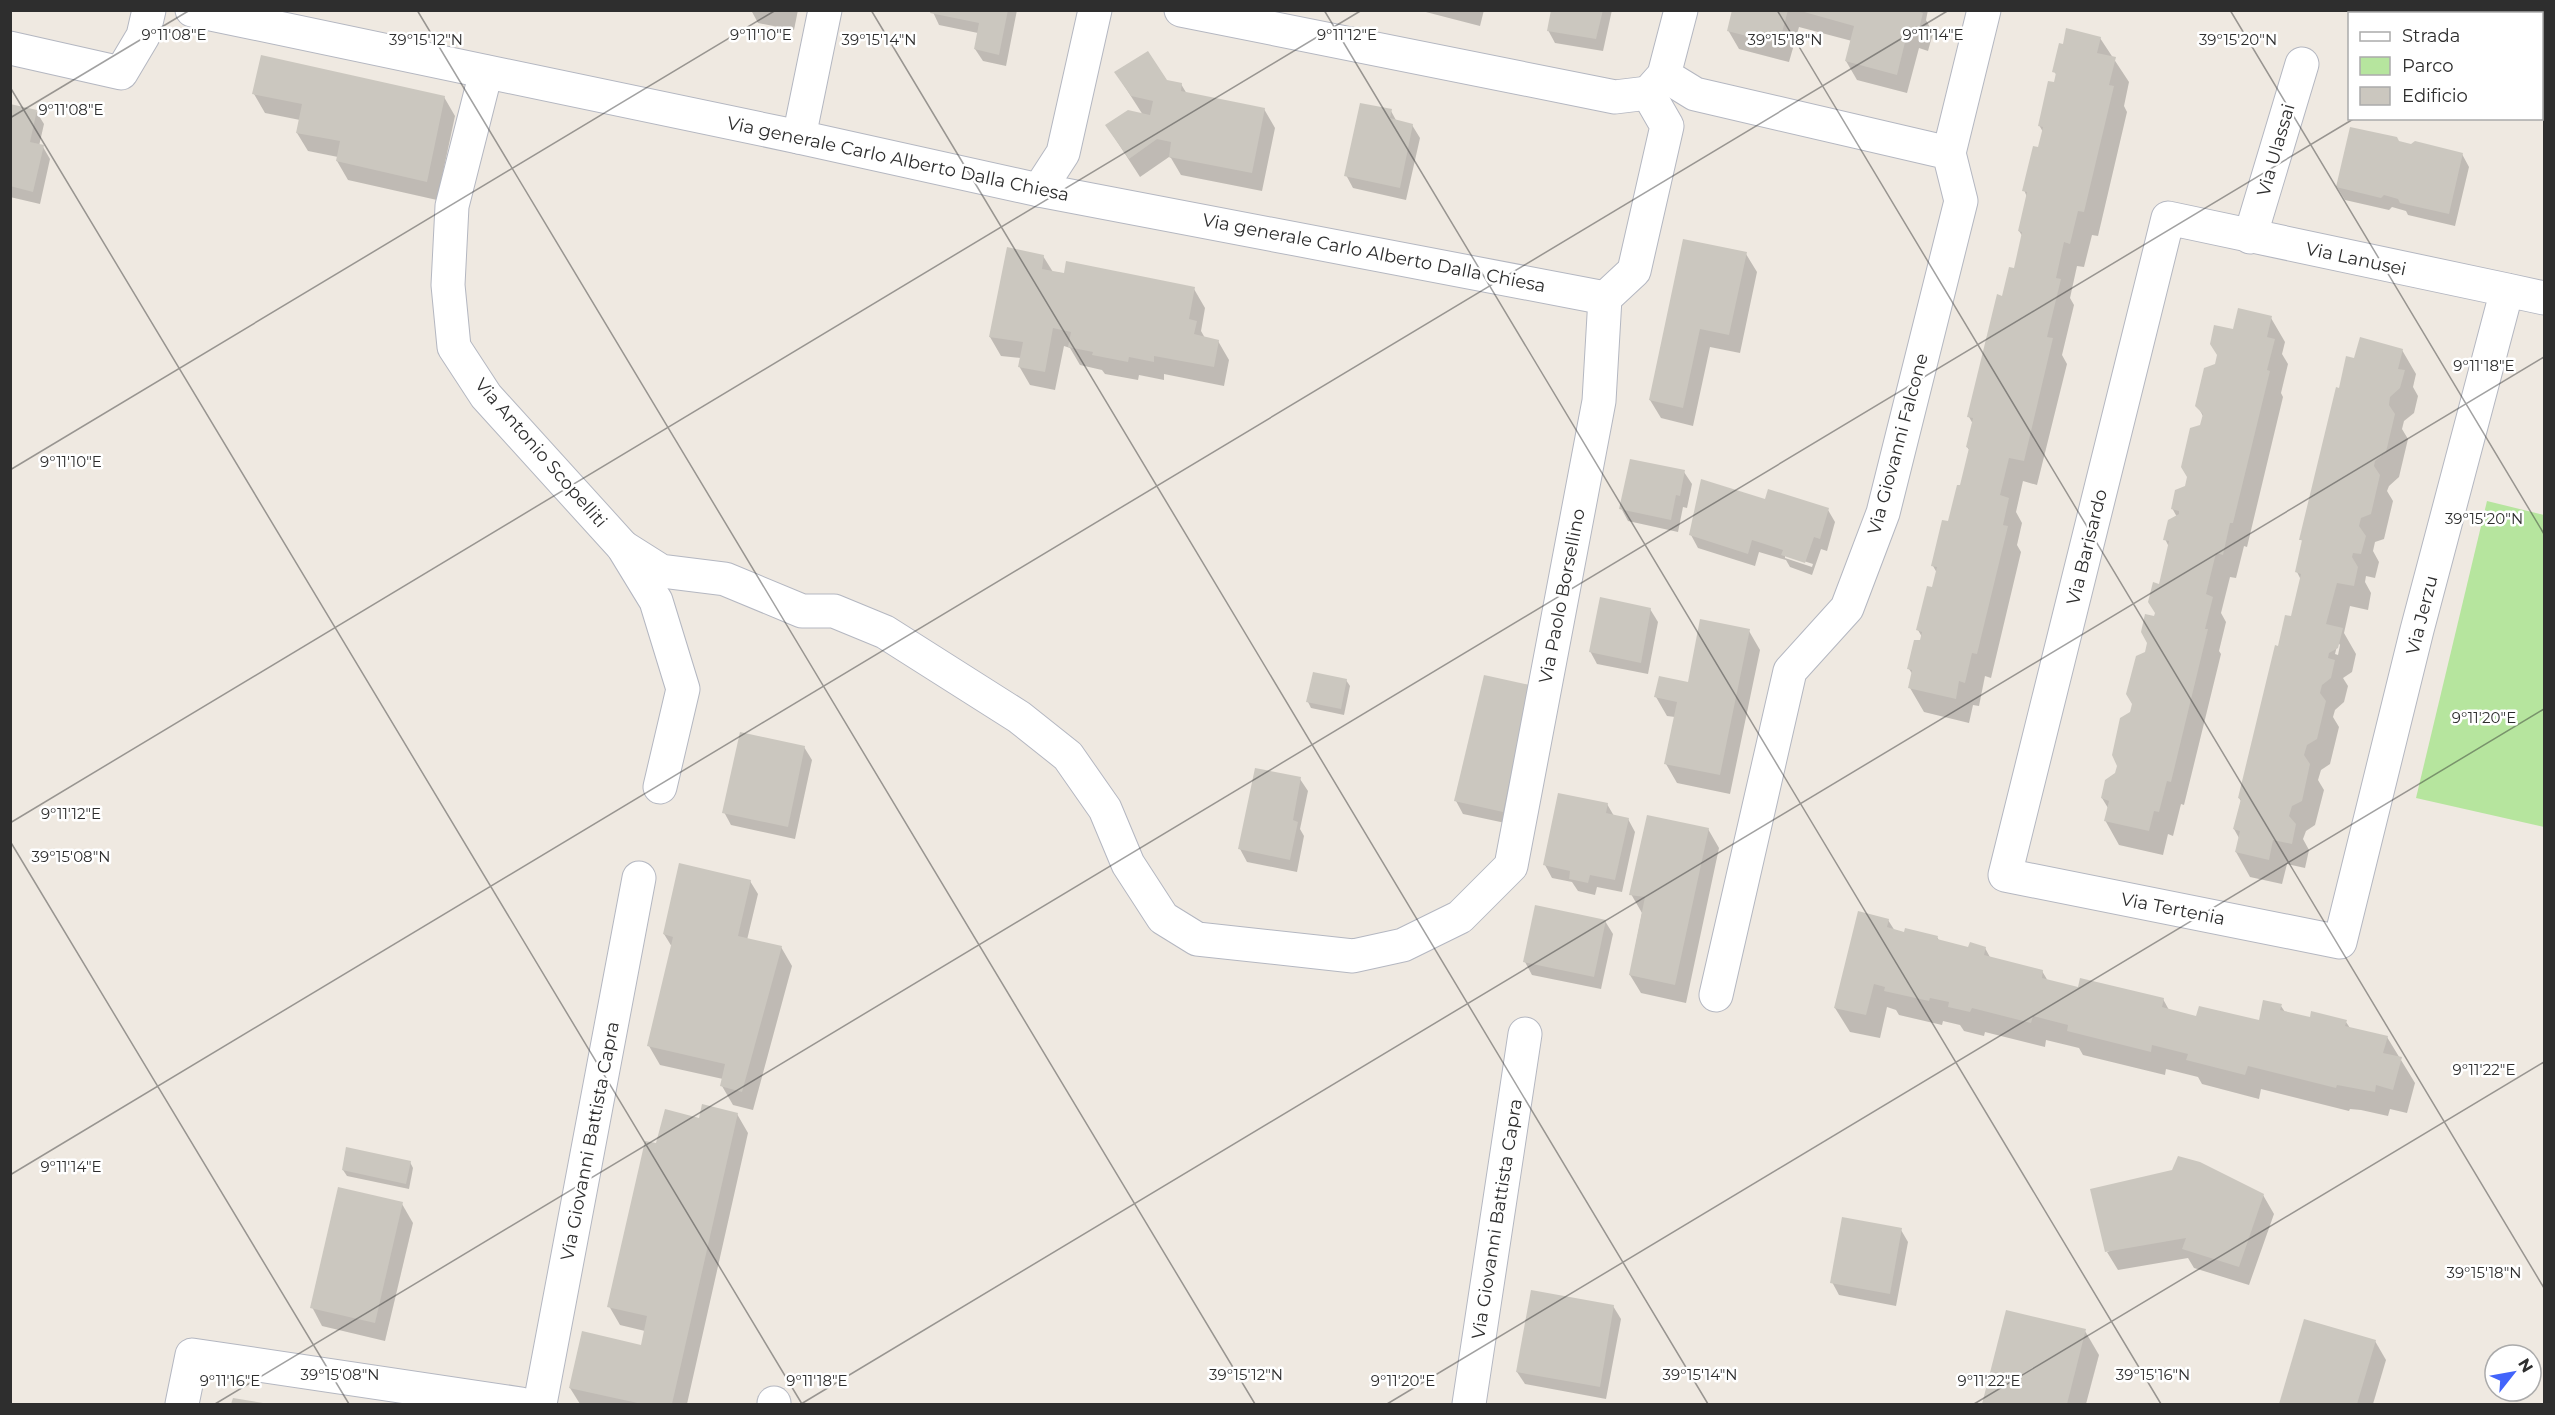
<svg xmlns="http://www.w3.org/2000/svg" width="2555" height="1415" font-family="Montserrat,sans-serif">
	<style>
		.green { fill: #b6e59e }
		.shadow { fill: #0003; fill-rule: evenodd }
		.building { fill: #cbc7bf }
		.lines { fill: none; stroke-linecap: round; stroke-linejoin: round }
		.minor-casing { stroke: #b4b7c1; stroke-width: 35 }
		.minor { stroke: #fff; stroke-width: 33 }
		.ticks { fill: none; stroke: #2e2e2e; stroke-width: 1.5; stroke-opacity: 0.45 }
		.labels { text-anchor: middle; dominant-baseline: central; stroke-width: 5; stroke-linejoin: round; paint-order: stroke }
		.street-label { font-size: 18px; fill: #2e2e2e; stroke: #fff }
		.ticks-label { font-size: 15px; text-anchor: middle; fill: #2e2e2e; stroke: #fff; stroke-width: 5; stroke-linejoin: round; paint-order: stroke }
	</style>
	<rect width="100%" height="100%" fill="#efe9e1"/>
	<polygon class="green" points="2487,501 2544,515 2544,827 2416,798"/>
	<g class="shadow">
		<polygon points="751,10 798,10 794,30 758,23"/>
		<polygon points="932,10 1017,10 1006,66 983,61 975,49 978,33 939,25"/>
		<polygon points="1418,10 1484,10 1480,26"/>
		<polygon points="1553,10 1612,10 1603,51 1555,43 1548,30"/>
		<polygon points="1734,10 1928,10 1926,20 1933,33 1928,51 1919,48 1907,93 1857,80 1846,61 1852,41 1799,27 1789,62 1739,49 1728,30"/>
		<polygon points="2100,38 2129,82 2124,106 2127,112 2098,236 2092,235 2084,267 2077,266 2070,298 2074,305 2062,355 2067,364 2037,485 2023,481 2016,512 2022,523 2017,545 2021,552 1991,678 1985,676 1979,706 1973,705 1969,723 1924,712 1910,688 1913,675 1909,669 1921,642 1922,637 1918,630 1933,589 1937,573 1933,566 1961,487 1970,451 1967,447 1973,424 1969,417 2003,298 2015,270 2023,237 2019,231 2027,197 2024,190 2039,149 2043,132 2039,125 2057,76 2054,71"/>
		<polygon points="1116,73 1181,84 1187,94 1264,109 1275,128 1262,191 1181,175 1171,158 1169,157 1140,177 1107,126 1143,115"/>
		<polygon points="254,94 444,97 455,116 437,200 348,180 337,161 338,157 308,151 297,133 300,120 265,113"/>
		<polygon points="10,105 36,111 44,124 39,146 43,147 50,159 40,204 10,197"/>
		<polygon points="1391,111 1397,122 1412,125 1420,138 1406,200 1353,188 1346,175"/>
		<polygon points="2398,143 2462,154 2469,167 2455,226 2408,215 2406,211 2392,207 2389,210 2345,200 2337,187"/>
		<polygon points="1746,254 1757,272 1740,353 1710,347 1693,426 1661,418 1650,400"/>
		<polygon points="1043,256 1053,272 1194,289 1205,308 1201,331 1205,338 1218,341 1229,360 1224,386 1164,374 1164,380 1139,375 1138,380 1105,374 1102,370 1080,365 1070,348 1064,346 1055,390 1030,385 1019,366 1021,358 1001,356 990,337"/>
		<polygon points="2271,318 2285,342 2282,354 2288,364 2281,393 2283,397 2247,547 2244,546 2236,578 2230,577 2221,613 2226,622 2219,651 2221,654 2184,805 2181,804 2173,836 2168,834 2163,855 2119,845 2105,820 2108,808 2102,798 2116,774 2155,618 2169,547 2165,539 2177,517 2172,508 2187,487 2204,418 2197,405 2235,331"/>
		<path d="M2402,350L2416,374L2413,387L2418,396L2414,413L2404,421L2402,429L2408,439L2399,477L2389,486L2387,491L2393,501L2384,539L2375,542L2373,551L2379,562L2375,578L2366,576L2365,582L2371,593L2368,610L2350,606L2344,633L2356,654L2352,672L2343,678L2348,686L2344,702L2335,710L2333,717L2339,727L2330,764L2321,770L2318,780L2324,790L2315,825L2306,831L2303,839L2309,850L2305,868L2287,864L2282,884L2250,877L2236,852L2239,838L2234,829L2241,801L2239,798L2279,648L2293,618L2301,580L2297,572L2303,543L2301,539L2340,389L2355,360ZM2338,642L2340,645L2338,655L2335,654Z"/>
		<polygon points="1684,472 1692,484 1687,508 1683,507 1678,532 1628,521 1621,508"/>
		<path d="M1766,501L1828,510L1835,522L1827,551L1821,549L1812,575L1790,567L1786,560L1759,552L1755,566L1698,548L1691,535ZM1785,555L1813,564L1812,567L1785,558Z"/>
		<polygon points="1650,609 1658,622 1648,674 1597,664 1590,651"/>
		<polygon points="1749,631 1760,650 1730,794 1677,783 1666,764 1675,717 1667,716 1656,697 1689,684"/>
		<polygon points="1346,680 1350,686 1344,715 1311,708 1308,702"/>
		<polygon points="1530,686 1510,824 1463,814 1456,801"/>
		<polygon points="804,747 812,760 795,839 731,825 724,812"/>
		<polygon points="1300,779 1308,791 1300,829 1304,836 1297,872 1247,862 1240,849"/>
		<polygon points="1607,804 1614,816 1628,819 1635,832 1622,892 1597,887 1595,895 1578,891 1572,882 1552,878 1545,865"/>
		<polygon points="1708,829 1719,848 1686,1003 1641,993 1630,975 1642,913 1631,894"/>
		<polygon points="750,881 758,894 747,940 781,947 792,966 753,1110 733,1105 722,1086 723,1079 660,1065 649,1046 672,947 664,934"/>
		<polygon points="1888,920 1895,931 1937,937 1940,942 1969,949 1985,948 1991,959 2042,971 2048,981 2079,988 2163,999 2169,1010 2197,1017 2260,1022 2281,1006 2285,1012 2311,1018 2346,1022 2350,1028 2387,1037 2415,1083 2407,1113 2390,1109 2388,1116 2361,1110 2350,1109 2349,1111 2261,1089 2259,1099 2202,1084 2198,1077 2166,1069 2165,1075 2083,1055 2079,1048 2046,1040 2045,1047 1985,1032 1984,1036 1964,1031 1960,1025 1943,1021 1942,1025 1899,1015 1896,1010 1887,1007 1880,1038 1850,1032 1835,1008"/>
		<polygon points="1605,921 1613,934 1601,989 1532,975 1525,962"/>
		<polygon points="737,1114 748,1133 687,1404 580,1404 570,1388 642,1347 645,1331 620,1325 609,1306 658,1145 700,1119"/>
		<polygon points="410,1162 413,1168 409,1189 347,1176 343,1170"/>
		<polygon points="2263,1195 2274,1214 2249,1285 2194,1268 2188,1258 2118,1270 2107,1252"/>
		<polygon points="402,1204 413,1223 385,1341 322,1326 312,1307"/>
		<polygon points="1901,1230 1908,1242 1896,1306 1839,1295 1832,1282"/>
		<polygon points="1613,1306 1621,1319 1606,1399 1525,1384 1517,1372"/>
		<polygon points="2007,1312 2085,1331 2099,1355 2086,1404 1984,1404"/>
		<polygon points="2305,1320 2375,1341 2386,1360 2373,1404 2281,1404"/>
	</g>
	<g class="building">
		<polygon points="931,10 1008,10 999,55 974,49 979,23 930,13"/>
		<polygon points="1551,10 1603,10 1596,39 1547,31"/>
		<polygon points="1732,10 1788,10 1779,44 1727,31"/>
		<polygon points="1797,10 1915,10 1923,13 1918,33 1908,30 1897,75 1845,61 1854,26"/>
		<polygon points="2066,28 2101,37 2097,53 2116,57 2109,85 2114,86 2084,212 2078,211 2070,244 2064,242 2056,278 2061,279 2047,337 2053,338 2024,461 2009,458 2000,495 2009,498 2003,525 2008,526 1977,654 1972,653 1965,683 1959,681 1956,699 1908,688 1912,670 1907,669 1914,640 1920,640 1922,632 1916,630 1927,586 1932,587 1937,567 1931,566 1942,520 1948,521 1957,485 1960,485 1969,448 1966,447 1973,418 1967,417 1997,294 2002,296 2009,267 2014,268 2022,232 2018,231 2027,192 2022,191 2033,146 2038,147 2043,127 2038,126 2048,81 2054,82 2056,73 2052,72 2059,43 2063,44"/>
		<polygon points="1148,51 1167,80 1182,83 1181,91 1265,108 1252,173 1169,157 1171,142 1157,139 1129,159 1105,125 1128,110 1150,115 1153,101 1131,96 1114,72"/>
		<polygon points="261,55 445,96 427,182 336,161 340,141 296,133 302,104 252,94"/>
		<polygon points="1360,103 1392,109 1390,118 1413,124 1400,188 1344,176"/>
		<polygon points="10,104 37,110 30,142 44,145 33,192 10,186"/>
		<polygon points="2350,127 2397,137 2399,141 2411,144 2415,141 2463,153 2449,214 2400,203 2398,199 2384,195 2381,198 2336,187"/>
		<polygon points="1683,239 1747,252 1729,335 1700,329 1683,408 1649,400"/>
		<polygon points="1007,247 1044,255 1042,269 1064,273 1066,261 1195,287 1189,319 1197,321 1194,334 1219,340 1214,367 1154,356 1154,362 1129,357 1128,362 1092,355 1093,352 1068,347 1071,332 1053,328 1045,372 1018,367 1023,342 989,337"/>
		<polygon points="2238,308 2272,316 2267,337 2275,339 2267,370 2270,371 2233,523 2230,523 2223,555 2216,553 2206,594 2213,597 2205,629 2208,629 2171,782 2167,781 2159,812 2154,811 2149,831 2104,821 2109,801 2101,798 2105,780 2115,773 2117,766 2112,755 2120,718 2130,712 2132,704 2126,694 2136,656 2145,652 2147,643 2141,632 2145,614 2154,616 2155,613 2148,602 2153,582 2159,584 2169,541 2163,540 2168,520 2179,514 2179,511 2171,509 2175,490 2185,486 2187,477 2181,467 2190,428 2200,425 2203,414 2195,406 2204,368 2215,364 2217,355 2210,344 2214,325 2233,329"/>
		<polygon points="2360,337 2403,349 2398,369 2405,370 2400,388 2390,397 2389,405 2395,414 2386,452 2375,461 2374,466 2380,475 2371,514 2361,518 2359,526 2366,536 2361,554 2353,553 2352,557 2358,567 2354,586 2337,583 2326,624 2343,628 2338,648 2329,653 2328,658 2335,660 2331,678 2322,685 2320,693 2326,701 2317,739 2307,745 2304,755 2310,764 2302,801 2292,806 2289,816 2296,824 2292,844 2273,840 2269,860 2235,852 2240,831 2233,829 2241,799 2238,798 2275,645 2278,646 2285,615 2291,616 2301,574 2295,572 2302,540 2299,540 2336,387 2339,388 2346,356 2354,358"/>
		<polygon points="1630,459 1685,470 1680,496 1676,495 1671,520 1619,509"/>
		<polygon points="1701,479 1765,499 1768,489 1829,508 1820,539 1814,537 1805,563 1781,555 1783,550 1752,540 1748,554 1689,535"/>
		<polygon points="1600,597 1651,608 1641,663 1589,652"/>
		<polygon points="1700,619 1750,629 1720,775 1664,764 1677,702 1654,697 1659,676 1688,682"/>
		<polygon points="1313,672 1347,679 1341,709 1306,702"/>
		<polygon points="1484,675 1530,685 1503,812 1454,801"/>
		<polygon points="740,732 805,746 788,827 722,813"/>
		<polygon points="1255,768 1301,777 1293,820 1298,822 1290,860 1238,849"/>
		<polygon points="1558,793 1608,803 1606,813 1629,818 1615,880 1590,875 1588,883 1569,879 1570,871 1543,865"/>
		<polygon points="1647,815 1709,828 1675,985 1629,975 1645,897 1629,895"/>
		<polygon points="679,863 751,880 738,936 782,946 742,1092 720,1086 725,1064 647,1046 673,937 663,934"/>
		<polygon points="1535,905 1606,920 1594,977 1523,962"/>
		<polygon points="1858,911 1889,919 1887,927 1904,932 1905,928 1938,936 1937,939 1968,947 1970,942 1986,947 1984,955 2043,970 2042,978 2078,987 2080,978 2164,998 2162,1007 2196,1016 2199,1006 2259,1020 2263,1000 2282,1004 2280,1010 2310,1017 2311,1011 2347,1020 2345,1026 2388,1036 2383,1053 2402,1057 2393,1090 2376,1085 2375,1092 2337,1085 2336,1088 2248,1066 2245,1075 2186,1060 2188,1054 2152,1045 2151,1052 2067,1031 2068,1025 2033,1016 2031,1023 1972,1008 1970,1012 1948,1007 1949,1002 1930,998 1929,1001 1884,991 1885,987 1874,984 1866,1015 1834,1008"/>
		<polygon points="702,1104 738,1113 672,1404 642,1404 569,1388 582,1331 641,1345 647,1316 607,1307 645,1141 656,1143 665,1109 699,1118"/>
		<polygon points="346,1147 411,1161 406,1184 342,1170"/>
		<polygon points="2178,1156 2200,1162 2264,1194 2239,1267 2182,1249 2186,1238 2105,1252 2090,1189 2172,1170"/>
		<polygon points="338,1187 403,1202 375,1323 310,1308"/>
		<polygon points="1842,1217 1902,1228 1890,1294 1830,1283"/>
		<polygon points="1531,1290 1614,1305 1600,1387 1516,1372"/>
		<polygon points="2006,1310 2086,1329 2067,1404 1982,1404"/>
		<polygon points="2304,1319 2376,1340 2357,1404 2279,1404"/>
		<polygon points="233,1398 263,1403 263,1404 231,1404"/>
	</g>
	<g class="lines">
		<defs>
			<g id="minor">
				<polyline points="192,10 799,137 1039,190 1605,298"/>
				<polyline points="1181,10 1615,97 1648,93"/>
				<polyline points="10,48 121,73 143,36 149,10"/>
				<polyline points="486,72 452,206 448,285 454,347 486,396 623,547 656,601 683,689 660,787"/>
				<polyline points="1664,75 1695,94 1949,153 1961,201 1883,513 1847,608 1790,671 1716,995"/>
				<polyline points="1649,92 1664,75 1681,10"/>
				<polyline points="799,137 825,10"/>
				<polyline points="1949,153 1984,10"/>
				<polyline points="1039,190 1063,153 1095,10"/>
				<polyline points="2250,237 2302,64"/>
				<polyline points="2507,290 2417,630 2340,942 2005,875 2168,218 2507,290 2544,298"/>
				<polyline points="623,547 661,571 725,579 802,611 834,611 885,632 1019,717 1068,756 1105,809 1128,864 1163,918 1197,939 1353,956 1403,945 1460,917 1511,866 1599,401 1605,298 1634,271 1667,126 1648,93"/>
				<polyline points="182,1404 192,1355 521,1404"/>
				<polyline points="540,1404 639,878"/>
				<polyline points="774,1404 774,1403"/>
				<polyline points="1469,1404 1525,1034"/>
			</g>
		</defs>
		<use href="#minor" class="minor-casing"/>
		<use href="#minor" class="minor"/>
	</g>
	<path class="ticks" d="M417,10L1255,1404M871,10L1708,1404M1324,10L2161,1404M1777,10L2544,1288M2230,10L2544,534M2530,14L2535,10M10,87L802,1404M10,118L190,10M10,470L776,10M10,823L1362,10M10,841L349,1404M10,1175L1949,10M215,1404L2355,118M801,1404L2544,357M1387,1404L2544,709M1974,1404L2544,1062"/>
	<g class="labels">
		<g class="street-label">
			<text transform="translate(2276 150) rotate(-74)">Via Ulassai</text>
			<text transform="translate(898 159) rotate(12)">Via generale Carlo Alberto Dalla Chiesa</text>
			<text transform="translate(1374 253) rotate(11)">Via generale Carlo Alberto Dalla Chiesa</text>
			<text transform="translate(2356 259) rotate(12)">Via Lanusei</text>
			<text transform="translate(1898 444) rotate(-75)">Via Giovanni Falcone</text>
			<text transform="translate(541 453) rotate(49)">Via Antonio Scopelliti</text>
			<text transform="translate(2087 547) rotate(-76)">Via Barisardo</text>
			<text transform="translate(1562 596) rotate(-79)">Via Paolo Borsellino</text>
			<text transform="translate(2422 615) rotate(-76)">Via Jerzu</text>
			<text transform="translate(2173 909) rotate(11)">Via Tertenia</text>
			<text transform="translate(590 1141) rotate(-79)">Via Giovanni Battista Capra</text>
			<text transform="translate(1497 1219) rotate(-81)">Via Giovanni Battista Capra</text>
		</g>
	</g>
	<g class="ticks-label">
		<text x="174" y="40">9°11'08"E</text>
		<text x="761" y="40">9°11'10"E</text>
		<text x="1347" y="40">9°11'12"E</text>
		<text x="1933" y="40">9°11'14"E</text>
		<text x="426" y="45">39°15'12"N</text>
		<text x="879" y="45">39°15'14"N</text>
		<text x="1785" y="45">39°15'18"N</text>
		<text x="2238" y="45">39°15'20"N</text>
		<text x="71" y="115">9°11'08"E</text>
		<text x="2484" y="371">9°11'18"E</text>
		<text x="71" y="467">9°11'10"E</text>
		<text x="2484" y="524">39°15'20"N</text>
		<text x="2484" y="723">9°11'20"E</text>
		<text x="71" y="819">9°11'12"E</text>
		<text x="71" y="862">39°15'08"N</text>
		<text x="2484" y="1075">9°11'22"E</text>
		<text x="71" y="1172">9°11'14"E</text>
		<text x="2484" y="1278">39°15'18"N</text>
		<text x="340" y="1380">39°15'08"N</text>
		<text x="1246" y="1380">39°15'12"N</text>
		<text x="1700" y="1380">39°15'14"N</text>
		<text x="2153" y="1380">39°15'16"N</text>
		<text x="230" y="1386">9°11'16"E</text>
		<text x="817" y="1386">9°11'18"E</text>
		<text x="1403" y="1386">9°11'20"E</text>
		<text x="1989" y="1386">9°11'22"E</text>
	</g>
	<rect width="2555" height="1415" fill="none" stroke="#2e2e2e" stroke-width="24"/>
	<rect x="2348" y="12" width="195" height="108" fill="#ffffff" stroke="#ababab" stroke-width="1.5"/>
	<rect x="2360" y="32" width="30" height="9" fill="#ffffff" stroke="#ababab" stroke-width="1.5"/>
	<text x="2402" y="42" font-size="18" fill="#2e2e2e">Strada</text>
	<rect x="2360" y="57" width="30" height="18" fill="#b6e59e" stroke="#ababab" stroke-width="1.5"/>
	<text x="2402" y="72" font-size="18" fill="#2e2e2e">Parco</text>
	<rect x="2360" y="87" width="30" height="18" fill="#cbc7bf" stroke="#ababab" stroke-width="1.5"/>
	<text x="2402" y="102" font-size="18" fill="#2e2e2e">Edificio</text>
	<g transform="translate(2513 1373) rotate(59)"><circle r="28" fill="#ffffff" stroke="#ababab" stroke-width="1.5"/>
	<path d="M0-4.5L10 22L0 15L-10 22Z" fill="#4264fb"/>
	<text y="-9" font-size="16" font-weight="bold" text-anchor="middle" fill="#2e2e2e">N</text>
	</g>
</svg>
